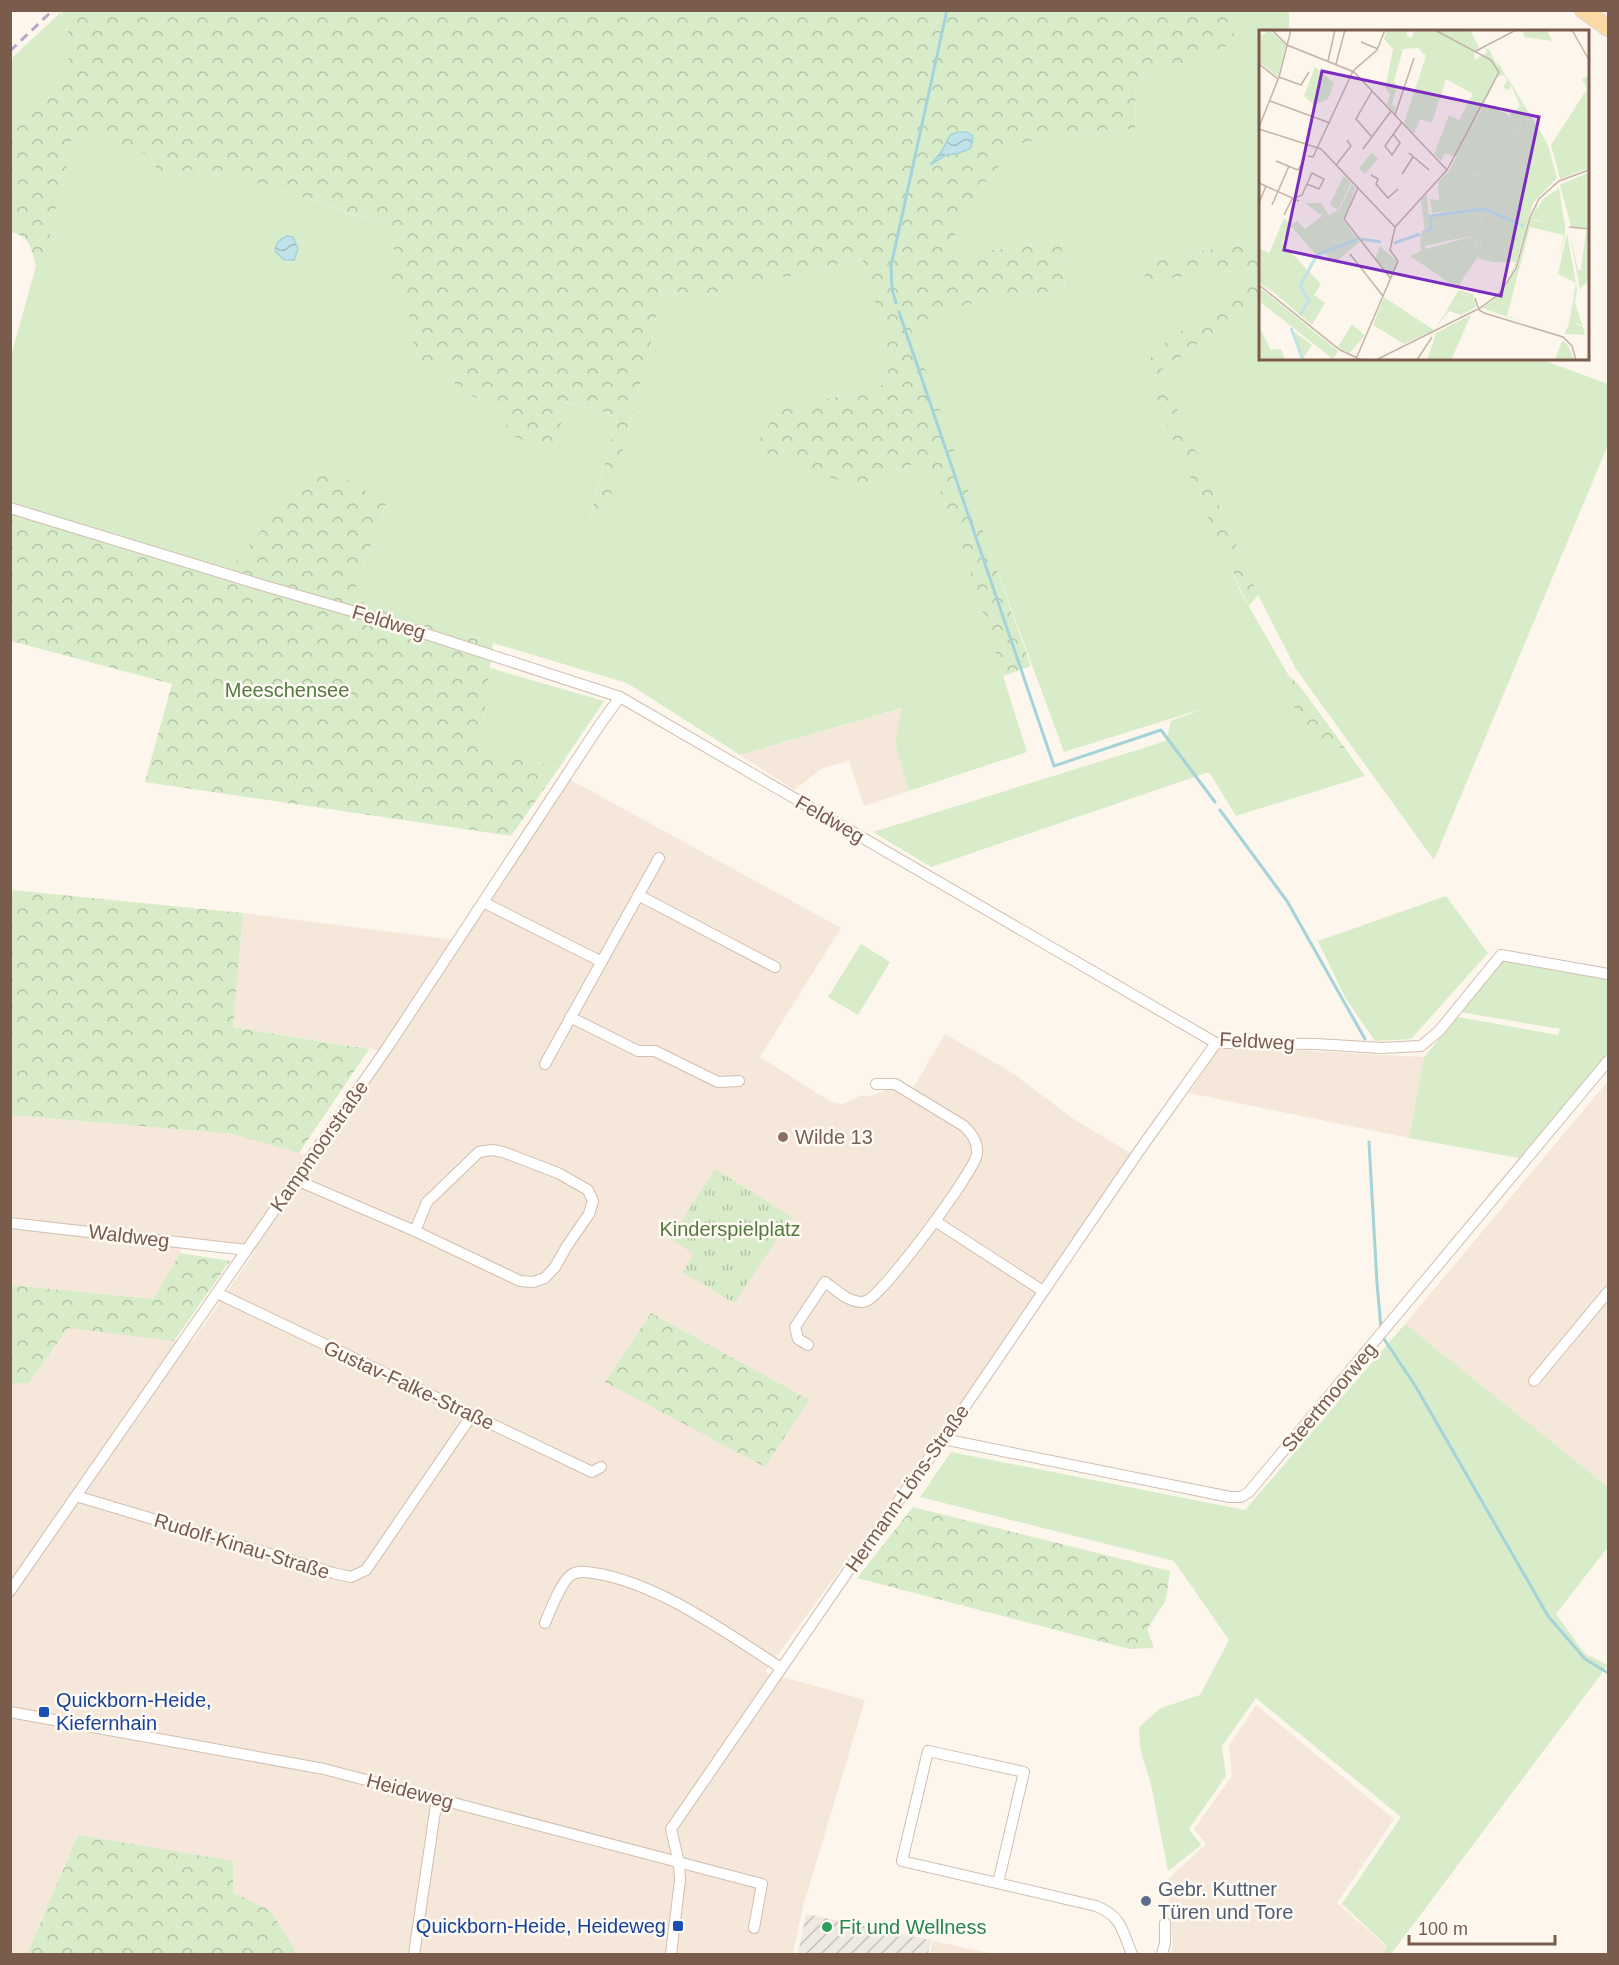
<svg xmlns="http://www.w3.org/2000/svg" width="1619" height="1965" font-family="Helvetica,sans-serif">
	<style>
		.residential { fill: #f5e8da }
		.industrial { fill: url(#industrial-furrows) }
		.green { fill: #d8ecc9 }
		.forest { fill: url(#forest-crowns) }
		.park { fill: url(#park-tufts) }
		.water { fill: url(#water-waves); stroke: #a5d3da; stroke-width: 1.5 }
		.lines { fill: none; stroke-linecap: round; stroke-linejoin: round }
		.stream { stroke: #a5d3da; stroke-width: 3 }
		.street-casing { stroke: #d1beb0; stroke-width: 12 }
		.primary-casing { stroke: #dad1cd; stroke-width: 18 }
		.street { stroke: #fff; stroke-width: 10 }
		.primary { stroke: #fbd9a5; stroke-width: 16 }
		.rail { stroke: #b9a8c9; stroke-width: 3; stroke-dasharray: 9 6; stroke-linecap: butt }
		.education-dot { fill: #8d6e63; stroke: #fffaf3; stroke-width: 2 }
		.transit-dot { fill: #1a4fb4; stroke: #fffaf3; stroke-width: 2 }
		.service-dot { fill: #5c6f8a; stroke: #fffaf3; stroke-width: 2 }
		.leisure-dot { fill: #2e9e5b; stroke: #fffaf3; stroke-width: 2 }
		.labels { text-anchor: middle; dominant-baseline: central; stroke-width: 5; stroke-linejoin: round; paint-order: stroke }
		.street-label { font-size: 20px; fill: #7a5c4d; stroke: #fffaf3 }
		.park-label { font-size: 20px; fill: #537a41; stroke: #fffaf3 }
		.education-label { font-size: 20px; fill: #785e54; stroke: #fffaf3; text-anchor: start }
		.transit-label { font-size: 20px; fill: #164399; stroke: #fffaf3; text-anchor: start }
		.service-label { font-size: 20px; fill: #4e5e75; stroke: #fffaf3; text-anchor: start }
		.leisure-label { font-size: 20px; fill: #27864d; stroke: #fffaf3; text-anchor: start }
		.inset-river { fill: none; stroke: #bfe3e8; stroke-width: 3 }
		.inset-road { fill: none; stroke: #c5b3a7; stroke-width: 1.5 }
		.view { fill: #7b2cbf; fill-opacity: 0.15; stroke: #7b2cbf; stroke-width: 3 }
		.inset-edge { fill: none; stroke: #7a5c4d; stroke-width: 3 }
	</style>
	<defs>
		<pattern id="industrial-furrows" width="10" height="10" patternUnits="userSpaceOnUse" patternTransform="scale(1.5)"><rect width="10" height="10" fill="#efe9e4"/><path d="M-1 1l2-2M0 10L10 0M9 11l2-2" fill="none" stroke="#c7c0bb"/></pattern>
		<pattern id="forest-crowns" width="20" height="18" patternUnits="userSpaceOnUse" patternTransform="scale(1.5)"><rect width="20" height="18" fill="#d8ecc9"/><path d="M2 6a3 3 0 1 1 6 0M12 15a3 3 0 1 1 6 0" fill="none" stroke="#b4c2a5"/></pattern>
		<pattern id="park-tufts" width="24" height="20" patternUnits="userSpaceOnUse" patternTransform="scale(1.5)"><rect width="24" height="20" fill="#d8ecc9"/><path d="M3 7l-1-3M5 7V3M7 7l1-3M15 17l-1-3M17 17v-4M19 17l1-3" fill="none" stroke="#b4c2a5"/></pattern>
		<pattern id="water-waves" width="16" height="10" patternUnits="userSpaceOnUse" patternTransform="scale(1.5)"><rect width="16" height="10" fill="#bfe3e8"/><path d="M0 5q4-4 8 0t8 0" fill="none" stroke="#a0bbbe"/></pattern>
	</defs>
	<rect width="100%" height="100%" fill="#fdf6ec"/>
	<g class="residential">
		<polygon points="903,708 895,744 909,791 864,806 849,761 823,768 794,790 740,755"/>
		<polygon points="569,779 841,928 760,1057 831,1102 842,1104 862,1095 867,1097 892,1088 908,1097 945,1034 1011,1072 1072,1118 1132,1154 939,1435 765,1672 865,1700 802,1910 793,1954 297,1954 271,1911 233,1892 78,1835 27,1954 11,1954 10,1384 29,1383 68,1328 192,1342 256,1250 185,1240 180,1253 153,1299 11,1285 11,1115 233,1134 320,1159 390,1052 233,1027 243,913 463,941"/>
		<polygon points="1220,1046 1424,1057 1409,1138 1189,1093"/>
		<polygon points="1608,1081 1608,1487 1405,1324"/>
		<polygon points="1256,1705 1394,1819 1337,1903 1386,1946 1381,1954 1171,1954 1173,1944 1167,1880 1206,1844 1194,1829 1232,1776 1229,1746"/>
		<polygon points="933,1941 994,1954 930,1954"/>
	</g>
	<polygon class="industrial" points="806,1914 931,1940 928,1954 798,1954"/>
	<g class="green">
		<polygon points="1234,11 1289,11 1289,31 1260,32 1260,241 1146,260 1144,281 1260,268 1260,271 1162,345 1145,364 1241,593 1289,676 1279,680 1318,746 1345,748 1365,776 1236,816 1209,772 931,867 873,832 1166,741 1171,721 1208,707 1064,752 979,521 910,326 984,299 1065,291 1061,240 959,255 954,228 971,208 984,184 1017,144 1086,132 1135,129 1136,81 1233,43"/>
		<polygon points="61,12 61,16 67,23 70,54 64,71 46,101 11,129 11,59"/>
		<polygon points="72,133 85,133 149,155 165,183 185,169 272,186 371,221 387,224 395,254 395,269 385,274 413,296 407,328 422,364 453,370 456,390 510,411 555,457 564,402 618,416 589,520 605,518 651,344 661,289 697,295 735,289 862,259 882,324 889,383 816,402 785,399 856,487 926,459 957,530 1027,752 909,791 895,744 902,708 740,755 627,683 493,643 352,598 386,505 230,569 11,503 11,356 36,266 50,237 56,208 64,182"/>
		<polygon points="1260,298 1260,358 1540,359 1608,384 1608,445 1434,860 1296,669 1258,595 1161,371"/>
		<polygon points="490,668 604,701 559,768 480,748"/>
		<polygon points="1446,896 1488,953 1411,1039 1375,1041 1345,997 1318,941"/>
		<polygon points="861,944 890,962 858,1015 828,997"/>
		<polygon points="1502,961 1608,980 1608,1054 1519,1158 1409,1138 1424,1057 1458,1017 1558,1035 1560,1029 1460,1012"/>
		<polygon points="1405,1324 1608,1487 1608,1547 1556,1614 1585,1654 1608,1665 1391,1954 1382,1954 1387,1946 1342,1904 1401,1817 1256,1698 1222,1746 1226,1776 1189,1829 1201,1845 1168,1871 1151,1784 1140,1748 1139,1727 1161,1708 1200,1695 1229,1640 1174,1561 920,1497 951,1452 1245,1510"/>
	</g>
	<g class="forest">
		<path d="M63,11H1234V43L1136,81L1135,129L1086,132L1017,144L984,184L971,208L954,228L959,255L1061,240L1065,291L984,299L910,326L1031,666L1003,676L957,530L926,459L856,487L754,449L785,399L816,402L889,383L882,324L862,259L735,289L697,295L661,289L651,344L605,518L589,521L618,416L565,402L555,457L505,431L510,411L456,390L453,370L422,364L407,328L413,296L387,288L385,274L395,268V254L387,224L372,221L272,186L185,169L165,183L149,155L85,133L72,134L64,182L56,208L50,237L36,266C31,248 31,237 11,232V129L46,101L64,71L70,54L67,23L61,16Z"/>
		<polygon points="1260,241 1260,268 1144,281 1146,260"/>
		<polygon points="1260,271 1260,298 1161,371 1258,595 1249,606 1242,593 1165,421 1145,364 1162,345"/>
		<polygon points="318,461 386,504 352,598 493,643 480,748 559,768 511,836 145,782 172,684 11,641 10,503 230,569"/>
		<polygon points="1289,676 1299,685 1345,748 1318,746 1278,680"/>
		<polygon points="11,890 243,913 233,1027 369,1049 299,1153 233,1134 11,1115"/>
		<polygon points="180,1253 230,1261 174,1341 68,1328 29,1383 11,1384 11,1285 153,1299"/>
		<polygon points="651,1313 809,1400 765,1467 605,1382"/>
		<polygon points="913,1507 1170,1571 1166,1600 1147,1629 1154,1648 1129,1649 857,1578"/>
		<polygon points="78,1835 233,1861 233,1892 271,1911 297,1954 27,1954"/>
	</g>
	<polygon class="park" points="715,1169 792,1217 734,1303 682,1272 694,1254 670,1239"/>
	<g class="water">
		<polygon points="958,132 967,132 973,136 971,148 957,154 946,155 930,165 942,151 950,135"/>
		<path d="M287,236L293,237L298,249L294,260H284L275,251C276,242 279,240 287,236Z"/>
	</g>
	<g class="lines">
		<g class="stream">
			<polyline points="896,303 892,289 891,266 947,10"/>
			<polyline points="899,312 1054,766 1161,730 1215,802"/>
			<polyline points="1220,810 1287,901 1365,1039"/>
			<polyline points="1369,1142 1377,1283 1381,1328"/>
			<polyline points="1384,1339 1416,1387 1548,1616 1585,1659 1608,1673"/>
		</g>
		<defs>
			<g id="street">
				<polyline points="10,508 265,586 383,620 620,697 1216,1043 1316,1044 1382,1048 1421,1046 1439,1031 1501,955 1608,974"/>
				<polyline points="638,895 775,967"/>
				<polyline points="483,902 600,961"/>
				<polyline points="570,1017 638,1051 655,1051 718,1082 739,1081"/>
				<polyline points="545,1064 659,858"/>
				<polyline points="296,1180 415,1231 520,1281 533,1282 545,1278 555,1267 567,1246 589,1214 593,1201 588,1190 558,1173 503,1152 492,1150 479,1152 427,1202 415,1231"/>
				<polyline points="935,1221 1043,1291"/>
				<polyline points="10,1223 247,1250"/>
				<polyline points="217,1293 592,1472 601,1467"/>
				<path d="M808,1345L798,1339L795,1327L825,1282C835,1289 852,1306 866,1301C882,1296 975,1171 977,1154C978,1142 972,1134 964,1126L895,1084H876"/>
				<polyline points="1534,1381 1608,1292"/>
				<polyline points="943,1439 1230,1497 1241,1497 1249,1492 1608,1061"/>
				<polyline points="76,1496 333,1573 351,1577 366,1570 472,1415"/>
				<polyline points="10,1591 389,1045 599,726 620,697"/>
				<path d="M545,1623C550,1611 561,1582 571,1575C578,1570 587,1572 594,1573C658,1583 727,1633 781,1668"/>
				<polyline points="10,1712 324,1769 762,1884 754,1928"/>
				<path d="M998,1883L1024,1772L928,1751L902,1861L1096,1906C1122,1916 1122,1931 1132,1954"/>
				<polyline points="414,1954 437,1798"/>
				<polyline points="671,1954 680,1880 679,1863 671,1829 853,1564 943,1439 1139,1151 1216,1043"/>
				<polyline points="1162,1954 1165,1943 1165,1923"/>
			</g>
			<polyline id="primary" points="1583,10 1608,28"/>
		</defs>
		<use href="#street" class="street-casing"/>
		<use href="#primary" class="primary-casing"/>
		<use href="#street" class="street"/>
		<use href="#primary" class="primary"/>
		<polyline class="rail" points="10,51 53,10"/>
	</g>
	<circle class="education-dot" cx="783" cy="1137" r="6"/>
	<g class="transit-dot">
		<rect x="38" y="1706" width="12" height="12" rx="3"/>
		<rect x="672" y="1920" width="12" height="12" rx="3"/>
	</g>
	<circle class="service-dot" cx="1146" cy="1901" r="6"/>
	<circle class="leisure-dot" cx="827" cy="1927" r="6"/>
	<g class="labels">
		<g class="street-label">
			<text transform="translate(389 622) rotate(17)">Feldweg</text>
			<text transform="translate(830 819) rotate(30)">Feldweg</text>
			<text transform="translate(1257 1041) rotate(3)">Feldweg</text>
			<text transform="translate(319 1146) rotate(-55)">Kampmoorstraße</text>
			<text transform="translate(129 1236) rotate(7)">Waldweg</text>
			<text transform="translate(409 1385) rotate(25)">Gustav-Falke-Straße</text>
			<text transform="translate(1329 1397) rotate(-50)">Steertmoorweg</text>
			<text transform="translate(907 1488) rotate(-55)">Hermann-Löns-Straße</text>
			<text transform="translate(242 1546) rotate(17)">Rudolf-Kinau-Straße</text>
			<text transform="translate(410 1791) rotate(15)">Heideweg</text>
		</g>
		<g class="park-label">
			<text x="287" y="690">Meeschensee</text>
			<text x="730" y="1229">Kinderspielplatz</text>
		</g>
		<g class="education-label">
			<text x="795" y="1137">Wilde 13</text>
		</g>
		<g class="transit-label">
			<text x="56" y="1700">Quickborn-Heide,<tspan x="56" dy="23">Kiefernhain</tspan></text>
			<text x="666" y="1926" text-anchor="end">Quickborn-Heide, Heideweg</text>
		</g>
		<g class="service-label">
			<text x="1158" y="1889">Gebr. Kuttner<tspan x="1158" dy="23">Türen und Tore</tspan></text>
		</g>
		<g class="leisure-label">
			<text x="839" y="1927">Fit und Wellness</text>
		</g>
	</g>
	<g transform="translate(1259 30)">
		<rect width="330" height="330" fill="#fdf6ec"/>
		<path d="M238,31L244,41L277,94L268,90L252,56L250,60L244,58L248,50L245,45L240,46ZM226,73L263,92L246,125L228,129L217,138L222,140L219,146L208,141L232,154L231,177H217L216,168L206,171L207,179L173,183L171,169L180,170L179,152L190,141ZM93,154L97,158L84,190L101,212L75,233L65,222L58,226L31,195L23,213L62,254L55,265L66,273L53,295L5,254L6,233L25,188L32,195L38,191L46,199L63,186L46,173H62L70,185L80,180ZM168,164L171,199L172,187L222,180L223,198L228,199L232,188L240,196L239,210L244,211L246,223L259,225L270,187L257,235L253,244L246,255L257,232H234V228L222,225V207L221,221L213,205L166,216V219L212,207L220,225L198,258L151,226L162,221L161,205L166,203L162,170ZM279,173L274,190L306,197V205L300,230L305,205L271,197L248,286L281,298L223,278L233,271L249,275L270,192ZM327,201H330V238L322,239ZM308,203L318,259V260L316,271V273L324,297L319,293L310,294L317,253L299,244ZM121,216L138,231L131,248L116,228ZM1,258L79,321L74,329L0,271ZM198,263L213,267L211,275L195,271L208,279L192,275L187,281ZM125,267L164,293L175,300L145,314L114,295ZM212,285L192,330H168L177,303ZM93,294L106,305L90,324L79,317ZM0,297L12,320L22,319L26,330H0ZM303,311L309,315L315,330H296Z" fill="#d8ecc9"/>
		<path d="M10,0L27,15L19,47L0,32V1L3,6ZM128,0H149L147,5L153,8L155,0H211L220,17L215,21L216,30L228,22L226,18L230,19L241,42L212,99L221,112L215,118L206,113L197,127L186,123L182,131L175,124L190,85L200,90L214,64L187,49L173,93L161,89L155,104L145,93L167,26L159,18L144,19L135,51L138,56L133,74L137,78L135,83L128,75L131,64L126,58L134,19L125,9ZM264,0H288L293,11L265,7ZM56,37L75,53L69,69L55,75L45,66ZM330,45V138L301,149L292,115L328,59L323,49ZM263,74L268,90L277,94L289,115L298,148L274,173L259,226L246,223L244,211L239,210L240,196L232,188L228,199L223,198L222,180L182,186V182L207,179L206,171L213,160L217,165V177L231,176L232,154L208,140L219,146L222,140L216,138L230,126L246,125L263,93L250,85ZM113,122L119,129L106,144L100,138ZM330,142V199L312,197L301,155ZM85,145L92,153L79,180L71,174ZM300,158L306,197L304,199L272,188L285,168ZM310,199L319,240L330,238V250L321,259ZM213,205L220,220L224,208L222,225L234,228V232L220,229L212,207L184,211ZM0,218L10,223L5,253L12,262L0,252ZM259,240L249,275L233,271ZM200,260L214,264L217,277L202,285L190,281L175,300L192,275L208,278L194,271L211,275L213,267L198,263ZM311,292L324,297L326,305L305,304Z" fill="#d8ecc9"/>
		<path d="M34,301L53,315L44,328Z" fill="#d8ecc9"/>
		<path class="inset-river" d="M225,179L265,196M163,203L172,199L171,186L224,179M102,209L122,212M135,213L161,204M41,285L50,271L41,256L58,225L99,209M32,298L44,330"/>
		<path class="inset-road" d="M13,0L28,15L95,42L188,140M313,0L330,30M102,12L119,19M215,22L257,0M69,31L76,0M0,34L19,49M77,34L86,0M20,47L42,55L50,42M11,71L71,93M136,85L155,28M0,97L20,47L32,0M0,99L62,119L136,197M134,104L141,113L133,125L126,116L143,92M112,106L97,89L113,61M104,119L132,81M150,123L170,140M49,126L54,127L94,41L118,20L126,0M17,131L39,140L42,135M77,135L92,116L88,110M143,144L154,127M112,145L119,149L117,154L129,168L139,159M0,153L40,171M99,158L85,189L132,249M0,173L7,156M13,175L30,136M25,185L33,169L43,165L53,143L65,149L60,159L48,154M310,197L330,199M91,224L124,266M0,255L81,320L103,330M216,268L220,280L225,283L304,307L313,316L317,330M97,329L139,231L131,220L136,197L188,140L240,42L232,30L176,0M117,330L221,278L240,264L257,239L271,187L280,169L300,151L330,140M158,330L173,307"/>
		<path class="view" d="M63,41L280,87L242,266L25,220Z"/>
		<rect width="330" height="330" class="inset-edge"/>
	</g>
	<rect width="1619" height="1965" fill="none" stroke="#7a5c4d" stroke-width="24"/>
	<path d="M1409 1935v9h146v-9" fill="none" stroke="#7a5c4d" stroke-width="3"/>
	<text x="1418" y="1935" font-size="18" fill="#7a5c4d" stroke="#fffaf3" stroke-width="4.5" paint-order="stroke">100 m</text>
</svg>
